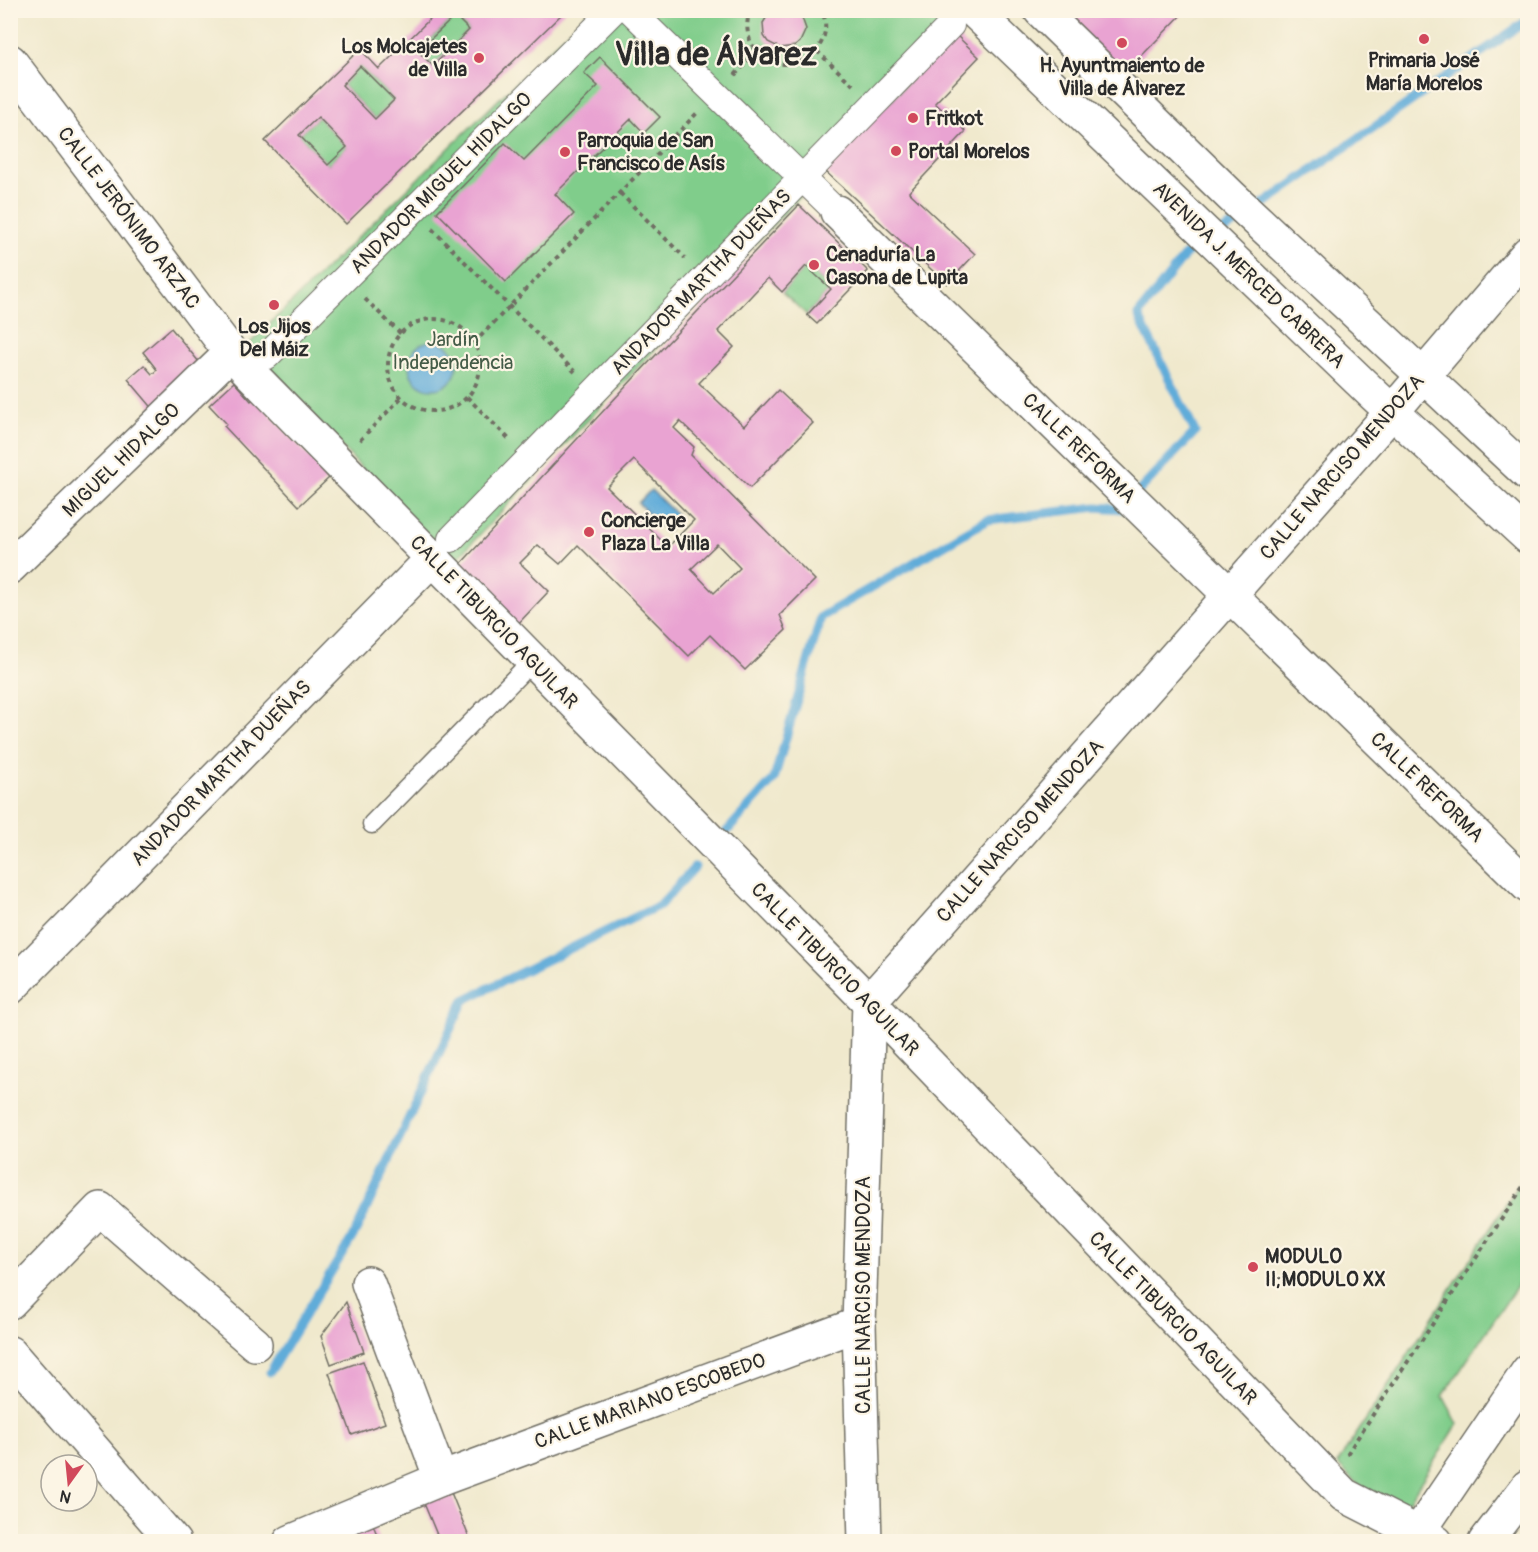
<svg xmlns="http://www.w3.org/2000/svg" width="1538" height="1552" font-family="Pangolin,sans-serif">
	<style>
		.green { fill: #80cd8b; stroke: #567c5b; stroke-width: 1.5 }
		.water { fill: #60acd9; stroke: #466c82; stroke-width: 1.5 }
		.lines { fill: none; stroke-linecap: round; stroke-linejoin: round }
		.stream { stroke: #60acd9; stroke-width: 9 }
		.building { fill: #e9a3d2; fill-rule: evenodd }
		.service-casing { stroke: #706e64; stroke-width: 21 }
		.pedestrian-casing { stroke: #706e64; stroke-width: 28 }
		.minor-casing { stroke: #706e64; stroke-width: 36 }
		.secondary-casing { stroke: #706e64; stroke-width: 36 }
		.primary-casing { stroke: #706e64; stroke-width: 36 }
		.path { stroke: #706e64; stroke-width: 4; stroke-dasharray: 4.5 4.5; stroke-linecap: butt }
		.service { stroke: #fff; stroke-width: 18 }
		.pedestrian { stroke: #fff; stroke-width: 26 }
		.minor { stroke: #fff; stroke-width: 33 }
		.secondary { stroke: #fff; stroke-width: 33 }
		.primary { stroke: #fff; stroke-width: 33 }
		.poi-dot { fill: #d1495b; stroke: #fcf5e5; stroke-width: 2 }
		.labels { text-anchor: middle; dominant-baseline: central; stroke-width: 4.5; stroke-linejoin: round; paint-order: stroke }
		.poi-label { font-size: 20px; font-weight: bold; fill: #2b2b2b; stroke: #fcf5e5; text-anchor: start }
		.street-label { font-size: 20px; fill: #2b2b2b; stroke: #fcf5e5 }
		.park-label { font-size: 20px; fill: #445c48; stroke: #fcf5e5 }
		.town-label { font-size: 32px; font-weight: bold; fill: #2b2b2b; stroke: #fcf5e5 }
	</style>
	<rect width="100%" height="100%" fill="#fcf5e5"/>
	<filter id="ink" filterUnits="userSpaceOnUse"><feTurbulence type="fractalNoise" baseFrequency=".0167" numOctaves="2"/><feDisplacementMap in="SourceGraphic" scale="12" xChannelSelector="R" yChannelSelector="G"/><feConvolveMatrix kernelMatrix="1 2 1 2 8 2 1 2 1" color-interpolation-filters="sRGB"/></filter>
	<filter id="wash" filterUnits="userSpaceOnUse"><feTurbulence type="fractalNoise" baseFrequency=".008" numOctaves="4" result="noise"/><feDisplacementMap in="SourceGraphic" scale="24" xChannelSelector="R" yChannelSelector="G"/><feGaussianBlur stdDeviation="1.35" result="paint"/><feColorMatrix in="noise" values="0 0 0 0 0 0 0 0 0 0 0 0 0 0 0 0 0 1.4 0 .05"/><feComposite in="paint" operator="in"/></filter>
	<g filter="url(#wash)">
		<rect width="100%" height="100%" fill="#f0e9cd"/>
		<g class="green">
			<polygon points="958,10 968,19 451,565 248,345 589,11"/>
			<polygon points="455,16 469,30 433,66 418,51"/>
			<polygon points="360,66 394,100 375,119 342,85"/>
			<polygon points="318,117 347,147 328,165 299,135"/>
			<polygon points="806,266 831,289 807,315 782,292"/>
			<polygon points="1527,1172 1527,1271 1443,1396 1458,1424 1408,1502 1374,1500 1337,1464"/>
		</g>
		<g class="water">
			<circle cx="433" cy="365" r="24"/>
			<polygon points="651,490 680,518 667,532 638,503"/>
		</g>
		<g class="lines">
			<g class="stream">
				<polyline points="1255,210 1528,20"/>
				<polyline points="719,840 774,779 821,617 987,520 1097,507 1122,509 1195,432 1138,315 1186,254 1244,218"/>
				<polyline points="270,1372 355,1233 464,1000 660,905 695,867"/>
			</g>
		</g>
		<g id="blocks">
			<g class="building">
				<path d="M439,10H566L346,224L265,141L360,49L379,69ZM455,16L469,30L433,66L418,51ZM360,66L394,100L375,119L342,85ZM318,117L347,147L328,165L299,135Z"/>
				<polygon points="771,10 797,10 801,15 806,29 800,42 795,46 780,48 768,42 764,36 763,23"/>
				<polygon points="1058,10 1186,10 1123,75"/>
				<polygon points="955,34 979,57 935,103 966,131 909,192 975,254 947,284 825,171"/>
				<polygon points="600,57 660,117 644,133 631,119 555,194 574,214 506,282 437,212 505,143 524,161 598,86 584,73"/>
				<path d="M799,205L868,271L817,324L807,315L831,289L806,266L782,292L768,278L718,331L734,347L699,383L744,426L778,390L813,423L750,488L680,421L674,428L694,447L691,455L815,580L780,615L786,630L745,670L710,635L689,656L578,545L560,564L538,545L520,563L549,591L515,627L455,570L634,378ZM634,460L694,520L668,547L607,487ZM717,544L740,568L714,593L691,569Z"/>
				<polygon points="171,328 204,368 155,411 128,379 144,365 152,374 157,370 143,352"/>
				<polygon points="234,382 251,401 255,398 329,478 299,506 224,426 227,424 209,405"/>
				<polygon points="346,1302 364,1352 331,1364 321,1336"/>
				<polygon points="363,1361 385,1423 352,1435 329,1373"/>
				<polygon points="450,1490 471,1542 440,1542 423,1501"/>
				<polygon points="369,1515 380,1542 337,1542 332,1530"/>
			</g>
		</g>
	</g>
	<g filter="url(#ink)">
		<use href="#blocks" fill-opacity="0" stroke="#706e64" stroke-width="1.5"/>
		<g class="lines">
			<defs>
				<polyline id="service" points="372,824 532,661"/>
				<g id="pedestrian">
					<polyline points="630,10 837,212"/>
					<polyline points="267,356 614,10"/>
					<polyline points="451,539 951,25"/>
				</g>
				<g id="minor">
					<polyline points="10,61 231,353 250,373 869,1002 1344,1495 1436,1542"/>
					<polyline points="837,212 1528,886"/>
					<polyline points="10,567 231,353"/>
					<polyline points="10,988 432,559"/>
					<polyline points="368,1283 441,1479"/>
					<polyline points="10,1302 100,1209 255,1344"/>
					<polyline points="10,1353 174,1542"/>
					<polyline points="290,1542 441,1479 859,1324"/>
					<polyline points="865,1542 859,1324 869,1002 1392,412 1528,253"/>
				</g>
				<g id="secondary">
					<polyline points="973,10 1373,394 1528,537"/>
					<polyline points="1040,10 1231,196 1528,474"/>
				</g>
				<g id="primary">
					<polyline points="1412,1542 1528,1371"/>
					<polyline points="1485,1542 1528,1486"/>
				</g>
			</defs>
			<use href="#service" class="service-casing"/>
			<use href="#pedestrian" class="pedestrian-casing"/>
			<use href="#minor" class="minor-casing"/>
			<use href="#secondary" class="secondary-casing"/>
			<use href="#primary" class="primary-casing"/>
			<g class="path">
				<path d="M750,10C746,22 746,35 753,46C779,85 840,55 822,10"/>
				<polyline points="817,51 853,85"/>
				<polyline points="735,75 757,51"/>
				<polyline points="620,193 685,258"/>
				<polyline points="432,229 575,372"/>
				<polyline points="365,299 401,334"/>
				<circle cx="434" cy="365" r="46"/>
				<polyline points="474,343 698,112"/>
				<polyline points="467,397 509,439"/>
				<polyline points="360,440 401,398"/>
				<polyline points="1347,1454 1528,1179"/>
			</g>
			<use href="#service" class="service"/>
			<use href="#pedestrian" class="pedestrian"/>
			<use href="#minor" class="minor"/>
			<use href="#secondary" class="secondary"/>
			<use href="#primary" class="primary"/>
		</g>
	</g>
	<g class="poi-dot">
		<circle cx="1424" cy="39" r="6"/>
		<circle cx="1122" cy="43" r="6"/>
		<circle cx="479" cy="58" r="6"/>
		<circle cx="913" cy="118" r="6"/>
		<circle cx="896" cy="151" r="6"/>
		<circle cx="565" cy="152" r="6"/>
		<circle cx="814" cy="265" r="6"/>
		<circle cx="274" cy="305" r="6"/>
		<circle cx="589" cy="532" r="6"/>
		<circle cx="1253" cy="1267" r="6"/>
	</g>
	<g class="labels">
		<g class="poi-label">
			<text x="467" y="46" text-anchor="end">Los Molcajetes<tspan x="467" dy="23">de Villa</tspan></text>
			<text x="1424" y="60" text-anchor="middle">Primaria José<tspan x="1424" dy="23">María Morelos</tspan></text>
			<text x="1122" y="65" text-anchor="middle">H. Ayuntmaiento de<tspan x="1122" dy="23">Villa de Álvarez</tspan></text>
			<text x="925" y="118">Fritkot</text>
			<text x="577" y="140">Parroquia de San<tspan x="577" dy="23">Francisco de Asís</tspan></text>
			<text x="908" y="151">Portal Morelos</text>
			<text x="826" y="254">Cenaduría La<tspan x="826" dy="23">Casona de Lupita</tspan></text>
			<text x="274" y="326" text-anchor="middle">Los Jijos<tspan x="274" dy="23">Del Máiz</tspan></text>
			<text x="601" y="520">Concierge<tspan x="601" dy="23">Plaza La Villa</tspan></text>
			<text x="1265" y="1256">MODULO<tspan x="1265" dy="23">II;MODULO XX</tspan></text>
		</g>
		<g class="street-label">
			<text transform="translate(441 183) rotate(-45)">ANDADOR MIGUEL HIDALGO</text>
			<text transform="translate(129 218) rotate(53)">CALLE JERÓNIMO ARZAC</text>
			<text transform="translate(1249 275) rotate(44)">AVENIDA J. MERCED CABRERA</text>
			<text transform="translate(701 282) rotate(-46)">ANDADOR MARTHA DUEÑAS</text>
			<text transform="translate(1079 448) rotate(44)">CALLE REFORMA</text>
			<text transform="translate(121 460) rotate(-44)">MIGUEL HIDALGO</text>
			<text transform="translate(1342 467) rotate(-49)">CALLE NARCISO MENDOZA</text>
			<text transform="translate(494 622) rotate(46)">CALLE TIBURCIO AGUILAR</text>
			<text transform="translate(221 773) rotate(-46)">ANDADOR MARTHA DUEÑAS</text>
			<text transform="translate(1427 787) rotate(44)">CALLE REFORMA</text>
			<text transform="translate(1020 831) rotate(-48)">CALLE NARCISO MENDOZA</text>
			<text transform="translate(835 969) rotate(46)">CALLE TIBURCIO AGUILAR</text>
			<text transform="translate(863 1295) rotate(-90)">CALLE NARCISO MENDOZA</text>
			<text transform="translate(1173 1318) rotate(46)">CALLE TIBURCIO AGUILAR</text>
			<text transform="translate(650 1401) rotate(-20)">CALLE MARIANO ESCOBEDO</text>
		</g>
		<g class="park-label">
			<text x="453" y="339">Jardín<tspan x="453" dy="23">Independencia</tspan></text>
		</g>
		<g class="town-label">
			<text x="716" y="55">Villa de Álvarez</text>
		</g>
	</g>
	<rect width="1538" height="1552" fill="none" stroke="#fcf5e5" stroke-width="36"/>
	<g transform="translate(69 1483) rotate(195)"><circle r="28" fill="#fcf5e5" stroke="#a8a49b" stroke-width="1.5"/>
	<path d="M0-4.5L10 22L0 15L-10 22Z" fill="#d1495b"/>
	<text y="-9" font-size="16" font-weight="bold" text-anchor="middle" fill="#2b2b2b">N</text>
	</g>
</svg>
